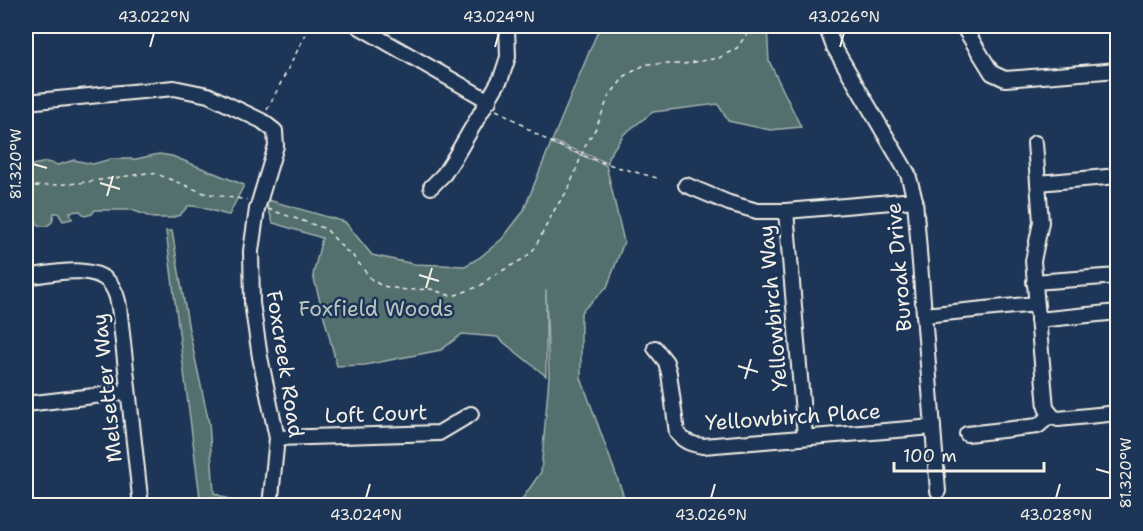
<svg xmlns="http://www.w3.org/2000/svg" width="1143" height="531" font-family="'Shantell Sans',sans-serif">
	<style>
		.green { fill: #52706e; stroke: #a3b0ab; stroke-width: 1.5 }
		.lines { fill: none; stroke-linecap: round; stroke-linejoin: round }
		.minor-casing { stroke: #f4f1e8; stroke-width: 18 }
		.path { stroke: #f4f1e8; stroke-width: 1.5; stroke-dasharray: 4.5 4.5; stroke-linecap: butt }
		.minor { stroke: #1d3557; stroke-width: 14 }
		.ticks { fill: none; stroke: #f4f1e8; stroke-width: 2 }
		.labels { text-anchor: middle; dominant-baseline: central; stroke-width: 5; stroke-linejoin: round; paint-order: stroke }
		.street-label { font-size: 21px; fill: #f4f1e8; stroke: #1d3557 }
		.park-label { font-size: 21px; fill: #bbc4bd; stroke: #1d3557 }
		.neatline { fill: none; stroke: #f4f1e8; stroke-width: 2 }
		.ticks-label { font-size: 15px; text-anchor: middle; fill: #f4f1e8 }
	</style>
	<rect width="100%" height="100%" fill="#1d3557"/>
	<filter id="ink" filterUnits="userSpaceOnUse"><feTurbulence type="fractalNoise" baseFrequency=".0167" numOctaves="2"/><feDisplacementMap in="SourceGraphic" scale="12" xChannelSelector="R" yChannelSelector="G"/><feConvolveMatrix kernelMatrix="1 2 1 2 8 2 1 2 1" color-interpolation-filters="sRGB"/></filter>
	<g filter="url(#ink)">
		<g class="green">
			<polygon points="600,26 767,26 769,61 801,127 770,130 728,121 718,104 653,112 624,134 608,157 608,163 552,141"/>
			<polygon points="551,143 606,165 624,242 607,287 581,312 581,378 627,505 339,505 340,502 520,502 541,472 549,377 546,290 546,376 497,337 462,334 441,350 365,365 337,366 313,275 322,238 273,223 265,199 345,222 372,255 414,264 465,266 479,258 502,239 523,212"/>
			<path d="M159,154L172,156L244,185L229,215C215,213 203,205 188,206L180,215L170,218H153L132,210H95L92,214L85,216L80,211L70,212L72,219L63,221L58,213H54L52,222L47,226H39L26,203V166L47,162L58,165L74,160L93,164L111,159H136Z"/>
			<polygon points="166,231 172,231 189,330 209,423 214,493 241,505 214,505 200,497"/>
		</g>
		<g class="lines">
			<defs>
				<g id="minor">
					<polyline points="358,26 489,101"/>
					<polyline points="826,26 834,47 908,174 915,200 938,491"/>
					<polyline points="963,26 992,73 1005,79 1118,70"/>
					<polyline points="26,102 174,88 208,95 262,121 275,131 276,146 257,209 251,251 252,303 260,357 277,438 270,506"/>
					<polyline points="1035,143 1041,222 1033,261 1046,408 1053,417 1058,419 1118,413"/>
					<polyline points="1038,183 1118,176"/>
					<polyline points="686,185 729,203 757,211 786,211 915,200"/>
					<polyline points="431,187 444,174 455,157 501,78 508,57 507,26"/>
					<polyline points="786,211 805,437"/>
					<path d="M26,277C49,274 99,261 113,288C118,296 119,306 120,315L141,506"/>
					<polyline points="1034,282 1118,276"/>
					<polyline points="924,315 1036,304"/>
					<polyline points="1038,320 1118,312"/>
					<path d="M655,348L666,362L669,373L677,433C684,442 691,444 703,446L933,427"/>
					<polyline points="26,404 128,392"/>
					<polyline points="967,434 1038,426 1051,415"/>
					<polyline points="277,438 439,433 471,414"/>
				</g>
			</defs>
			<use href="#minor" class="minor-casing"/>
			<g class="path">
				<polyline points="267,110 310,26"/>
				<path d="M496,110C515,118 530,132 549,141C584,158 623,169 661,179"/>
				<polyline points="26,187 80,183 147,173 157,174 204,193 247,200"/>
				<polyline points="268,209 326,229 344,249 353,256 372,280 382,286 407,290 431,289 448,295 456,295 480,286 491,277 525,258 534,249 556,207 568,190 586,144 596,128 609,96 625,76 646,64 683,64 719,58 737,48 752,26"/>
			</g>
			<use href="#minor" class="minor"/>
		</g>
	</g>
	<path class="ticks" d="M150,47L154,33M495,47L499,33M840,47L844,33M33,164L47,168M100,183L120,189M107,196L113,176M419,275L439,281M426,288L432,268M738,366L758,372M745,379L751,359M1096,469L1110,473M366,498L370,484M711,498L715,484M1056,498L1060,484"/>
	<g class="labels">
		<g class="street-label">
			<text transform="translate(899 267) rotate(-95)">Buroak Drive</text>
			<text transform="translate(773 308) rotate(-95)">Yellowbirch Way</text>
			<text transform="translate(285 364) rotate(81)">Foxcreek Road</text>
			<text transform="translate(107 388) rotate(-96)">Melsetter Way</text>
			<text transform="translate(376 414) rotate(-2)">Loft Court</text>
			<text transform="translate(793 417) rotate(-4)">Yellowbirch Place</text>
		</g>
		<g class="park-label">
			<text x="376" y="309">Foxfield Woods</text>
		</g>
	</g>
	<rect width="1143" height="531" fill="none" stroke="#1d3557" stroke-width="66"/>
	<path d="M894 462v9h150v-9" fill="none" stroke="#f4f1e8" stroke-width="3"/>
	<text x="903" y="462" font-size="18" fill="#f4f1e8" stroke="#1d3557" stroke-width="4.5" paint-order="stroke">100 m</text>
	<rect x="33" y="33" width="1077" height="465" class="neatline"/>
	<g class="ticks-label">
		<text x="154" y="22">43.022°N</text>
		<text x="499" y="22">43.024°N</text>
		<text x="844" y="22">43.026°N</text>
		<text transform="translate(16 164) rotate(-90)" y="5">81.320°W</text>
		<text transform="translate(1126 473) rotate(-90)" y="5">81.320°W</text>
		<text x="366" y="520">43.024°N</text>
		<text x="711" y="520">43.026°N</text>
		<text x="1056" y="520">43.028°N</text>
	</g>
</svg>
